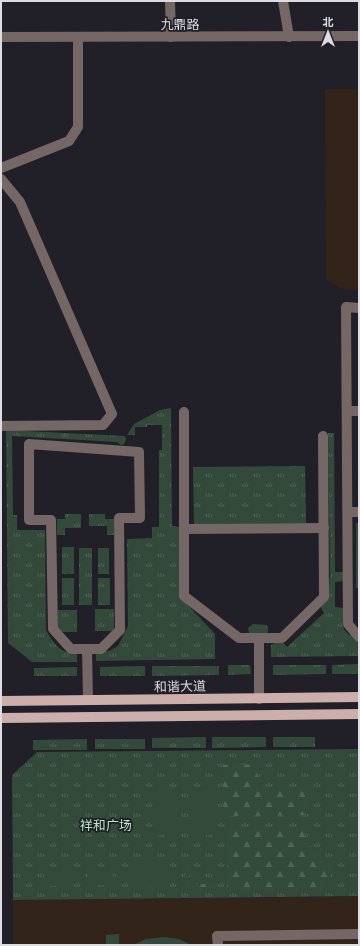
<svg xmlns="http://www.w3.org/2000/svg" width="360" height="946" font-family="'Exo 2','Noto Sans SC',sans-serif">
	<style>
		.education { fill: #332419 }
		.grass { fill: url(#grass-tufts) }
		.forest { fill: url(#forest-firs) }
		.pitch { fill: #334a3b }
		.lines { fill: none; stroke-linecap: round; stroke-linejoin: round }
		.minor { stroke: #756765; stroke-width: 10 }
		.major { stroke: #ccaeab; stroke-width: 10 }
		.labels { text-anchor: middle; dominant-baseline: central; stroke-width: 3.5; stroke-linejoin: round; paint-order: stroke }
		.street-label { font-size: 13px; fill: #dddce2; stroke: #211f28 }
		.park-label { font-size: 13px; fill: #b4e6c3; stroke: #211f28 }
	</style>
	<defs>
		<pattern id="grass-tufts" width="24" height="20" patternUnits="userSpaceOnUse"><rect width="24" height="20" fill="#334a3b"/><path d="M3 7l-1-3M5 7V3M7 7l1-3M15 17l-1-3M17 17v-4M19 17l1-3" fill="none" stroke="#506457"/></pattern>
		<pattern id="forest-firs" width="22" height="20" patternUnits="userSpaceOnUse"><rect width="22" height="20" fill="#334b3b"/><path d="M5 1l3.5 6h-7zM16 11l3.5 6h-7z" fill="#506457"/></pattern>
	</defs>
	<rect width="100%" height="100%" fill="#211f28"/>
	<g class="education">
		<polygon points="325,89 359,89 359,290 340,288 326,279"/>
		<polygon points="359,896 359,945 13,945 13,900"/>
	</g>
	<g class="grass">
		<polygon points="171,408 172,526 180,527 184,601 215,634 215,659 96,661 96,651 109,651 118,646 128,626 127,539 152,538 152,527 159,527 159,450 162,450 162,425 147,425 147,427 135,427 135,435 127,435 134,424 160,410"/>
		<path d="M6,430L125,436L126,440L124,444L121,445L117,442L12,436L13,515H17V530H45L46,630C53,643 61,654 77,654V662H32L8,643Z"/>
		<path d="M328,433H334L335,572H344V581L335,582V607L344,608C342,628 340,630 359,641V656L271,657V645L281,640L287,647L324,613L320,606L328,597L330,575Z"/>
		<polygon points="305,466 306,523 194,524 193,467"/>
		<polygon points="65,514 81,514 81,528 65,528 65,535 57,535 57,519 65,519"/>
		<polygon points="89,514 105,514 105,519 114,519 114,535 107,535 107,526 89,526"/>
		<rect x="356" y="523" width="3" height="65"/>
		<rect x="62" y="547" width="12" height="27"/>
		<rect x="79" y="548" width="13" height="57"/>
		<rect x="98" y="548" width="11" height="26"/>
		<rect x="62" y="578" width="12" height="27"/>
		<rect x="98" y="578" width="12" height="27"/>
		<rect x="95" y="609" width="19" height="22"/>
		<rect x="58" y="610" width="19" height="22"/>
		<polygon points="253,624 266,625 268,627 268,632 266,634 249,633 248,628"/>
		<polygon points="359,664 359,674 332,674 332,665"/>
		<polygon points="228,665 250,665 251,674 228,675"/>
		<polygon points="273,665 326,665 326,674 273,675"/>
		<polygon points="145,666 145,676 100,676 100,667"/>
		<polygon points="152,666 219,666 219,675 152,676"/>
		<polygon points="77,667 77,676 34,676 34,668"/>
		<polygon points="206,737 206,748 152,748 152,738"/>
		<polygon points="212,737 266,737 266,747 212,748"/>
		<rect x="273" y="737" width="42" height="10"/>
		<polygon points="87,739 87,750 33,750 33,740"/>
		<rect x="95" y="739" width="50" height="10"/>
		<polygon points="359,749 359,896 13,900 12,775 37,752"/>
	</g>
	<g class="forest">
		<polygon points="223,765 257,765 258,791 315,791 307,802 304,815 224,816"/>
		<path d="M228,831H303C309,847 315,854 330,863V879L324,881L320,889L227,890Z"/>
		<polygon points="185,864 190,864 190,884 215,884 216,889 185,889"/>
	</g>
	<g class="pitch">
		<polygon points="179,788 180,835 157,835 156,789"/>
		<polygon points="212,788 213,835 190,835 189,789"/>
		<polygon points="128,861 170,861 170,886 128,887"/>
		<polygon points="46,870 71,870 71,885 46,886"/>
		<rect x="88" y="870" width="25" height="15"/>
		<polygon points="119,934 119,945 106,945 106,935"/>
		<polygon points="164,937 179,939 191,945 133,945 146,939"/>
	</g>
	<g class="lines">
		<g class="minor">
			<polyline points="170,1 171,37"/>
			<polyline points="283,1 289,37"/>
			<polyline points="1,37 359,36"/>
			<polyline points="1,168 69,141 78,127 78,37"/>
			<polyline points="1,179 20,202 112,414 103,425 1,426"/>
			<polyline points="359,308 346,307 348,624 359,637"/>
			<polyline points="347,411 359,411"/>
			<polyline points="184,412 184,596 239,638 282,638 324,597 323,436"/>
			<polygon points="29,444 139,452 140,518 119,518 120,630 101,649 71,649 53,629 51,520 29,520"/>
			<polyline points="348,512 359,512"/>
			<polyline points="184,529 324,528"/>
			<polyline points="259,638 259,699"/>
			<polyline points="87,649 88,700"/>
			<polyline points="218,945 217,936 359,934"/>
		</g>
		<g class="major">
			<polyline points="1,701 359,697"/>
			<polyline points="1,718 359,714"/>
		</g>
	</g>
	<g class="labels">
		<g class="street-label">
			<text x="180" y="24">九鼎路</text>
			<text transform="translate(180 686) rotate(-1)">和谐大道</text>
		</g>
		<g class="park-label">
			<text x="106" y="825">祥和广场</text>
		</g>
	</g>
	<rect width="360" height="946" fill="none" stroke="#dddce2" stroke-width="4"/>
	<g transform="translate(328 32)" stroke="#211f28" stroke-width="3" paint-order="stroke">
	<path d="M0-3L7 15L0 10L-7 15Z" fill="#dddce2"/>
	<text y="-6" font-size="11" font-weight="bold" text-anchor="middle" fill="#dddce2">北</text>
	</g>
</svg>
